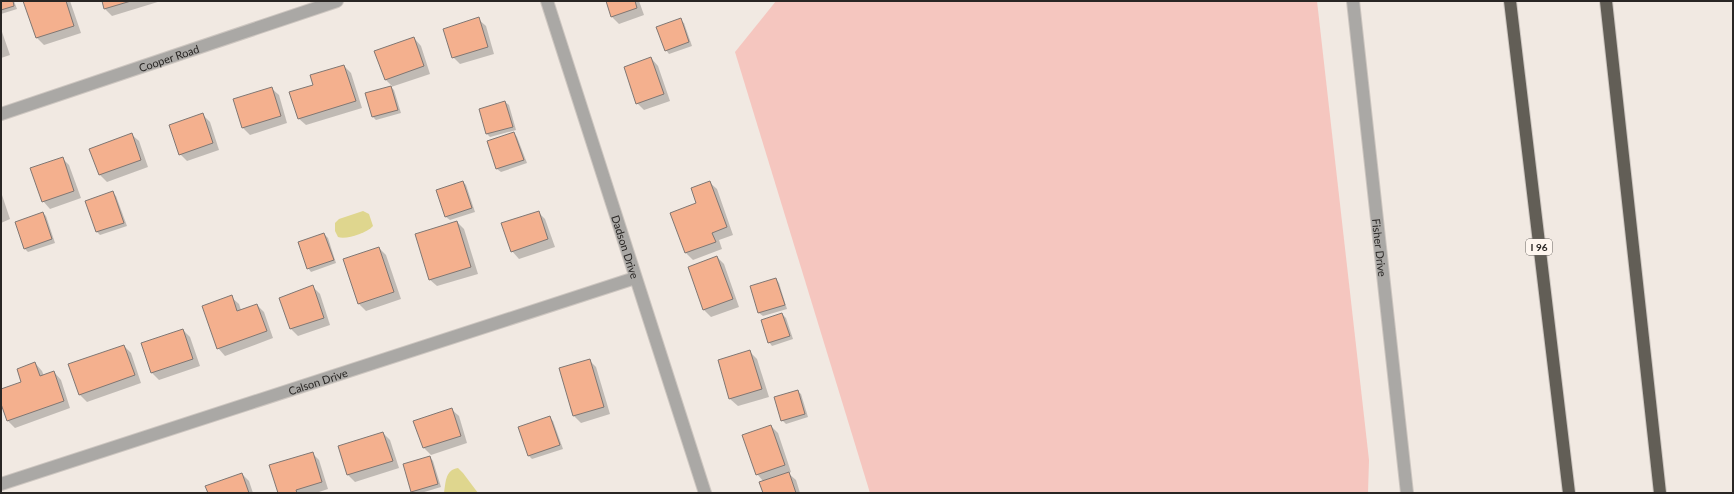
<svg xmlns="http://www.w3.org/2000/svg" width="1734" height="494" font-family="Lato,sans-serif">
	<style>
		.green { fill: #f5c6bf }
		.water { fill: #dfd68e }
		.shadow { fill: #0003 }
		.building { fill: #f4b08e; stroke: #807773 }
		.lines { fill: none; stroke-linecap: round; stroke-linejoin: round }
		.minor-casing { stroke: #cdc6c0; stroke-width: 14 }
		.motorway-casing { stroke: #cdc6c0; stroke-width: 14 }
		.minor { stroke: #aaa8a5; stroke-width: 12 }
		.motorway { stroke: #625e56; stroke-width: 12 }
		.labels { text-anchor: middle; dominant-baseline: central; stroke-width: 3; stroke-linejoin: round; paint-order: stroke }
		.shield { fill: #fef6ef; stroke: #696461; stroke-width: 1 }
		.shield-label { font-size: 10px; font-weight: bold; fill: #292624 }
		.street-label { font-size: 11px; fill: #292624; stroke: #fef6ef }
	</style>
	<rect width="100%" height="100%" fill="#f1e9e2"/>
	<polygon class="green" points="776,1 1317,1 1369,460 1368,493 870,493 735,52"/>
	<g class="water">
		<path d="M363,211L369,214L373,226C367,233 346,240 338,237L335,231V223L339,219Z"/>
		<path d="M458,468L463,473L478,493H444C446,482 445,470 458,468Z"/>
	</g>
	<g class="shadow">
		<polygon points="1,1 14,1 17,9 1,14"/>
		<polygon points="24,1 70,1 81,33 44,45 37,38"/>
		<polygon points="103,1 161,1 112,16 105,9"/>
		<polygon points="607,1 639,1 644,15 619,24 612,17"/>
		<polygon points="478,19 486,26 494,54 460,64 453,57"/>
		<polygon points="680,20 684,23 692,46 669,54 666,50"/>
		<polygon points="1,29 10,55 1,58"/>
		<polygon points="414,38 421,46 430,74 391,87 394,90 401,113 376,120 373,117 366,94 392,86 385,79"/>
		<polygon points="651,58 658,66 670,101 644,110 637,103"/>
		<polygon points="344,66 351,73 362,108 306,125 298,118 314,86"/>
		<polygon points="271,88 279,95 287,123 250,135 243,128 234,100"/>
		<polygon points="505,102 509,105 516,130 490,137 487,134"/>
		<polygon points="203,115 210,122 219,150 187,161 180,154"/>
		<polygon points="514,133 517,137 527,163 501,172 497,169"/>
		<polygon points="131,134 139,141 148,167 107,182 100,175 90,149"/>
		<polygon points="62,158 69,165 81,198 50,209 43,201"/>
		<polygon points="463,182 466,185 475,212 450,220 446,217 437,190"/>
		<polygon points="709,182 717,189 733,235 719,240 722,249 693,260 686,253 671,214 697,204"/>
		<polygon points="1,192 10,219 1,223"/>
		<polygon points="112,192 116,196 127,226 100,235 97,232"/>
		<polygon points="538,212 545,219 555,247 519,259 512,251"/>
		<polygon points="43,213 46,216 55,243 28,252 25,249 16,222"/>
		<polygon points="457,222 464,229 478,274 437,286 429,279"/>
		<polygon points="324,234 328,238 336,263 311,272 308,268"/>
		<polygon points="379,248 386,255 401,299 366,311 359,304"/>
		<polygon points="717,257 724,264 739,307 711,317 704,310 689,267"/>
		<polygon points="776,279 779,283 787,309 763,316 759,313 751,287"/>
		<polygon points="313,287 320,294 330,325 298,336 291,329 280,298"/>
		<polygon points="231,297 239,304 241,310 257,305 264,312 273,338 225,356 218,348"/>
		<polygon points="782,314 786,318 793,339 772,346 769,342"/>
		<polygon points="183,330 190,337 200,366 159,380 152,373"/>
		<polygon points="124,346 131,353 141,383 87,402 80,395"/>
		<polygon points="750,352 757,359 769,397 738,406 730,399"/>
		<polygon points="589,360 596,367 610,414 581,423 574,416"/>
		<polygon points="35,363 42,371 44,376 54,372 61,380 70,408 15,428 8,421 1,401 1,390 23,383"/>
		<polygon points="797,391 801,394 808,417 786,424 782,420"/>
		<polygon points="451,409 459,416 467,443 431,455 424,448"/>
		<polygon points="549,417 553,421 563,449 532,459 529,456 519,428"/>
		<polygon points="771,426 778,433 791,472 788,473 796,480 800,493 764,493 764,482 757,474"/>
		<polygon points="383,433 390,440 399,468 355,482 348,475 339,447"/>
		<polygon points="312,453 319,460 328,489 316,493 279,493"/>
		<polygon points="430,457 433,461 441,487 421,493 414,493 412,491"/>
		<polygon points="242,474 249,481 253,493 209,493"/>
	</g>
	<g class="building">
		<polygon points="1,1 13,1 14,6 1,10"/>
		<polygon points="23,1 66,1 74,26 36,38"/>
		<polygon points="102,1 131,1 104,9"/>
		<polygon points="606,1 635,1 637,8 611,17"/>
		<polygon points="479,17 488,47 452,58 443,29"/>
		<polygon points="681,18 689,42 665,51 656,27"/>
		<polygon points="414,37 424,66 385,80 374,51"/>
		<polygon points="651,57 664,94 636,104 624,67"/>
		<polygon points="344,65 356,101 298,119 289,92 313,85 310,75"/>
		<polygon points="391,86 398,110 372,117 365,93"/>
		<polygon points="272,87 281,116 242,128 233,99"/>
		<polygon points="505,101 513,127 486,134 479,109"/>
		<polygon points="203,113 213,143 179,155 169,125"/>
		<polygon points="514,132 524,160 496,169 487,141"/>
		<polygon points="132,133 141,160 99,175 89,149"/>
		<polygon points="63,157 74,191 42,202 30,168"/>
		<polygon points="463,181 472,208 445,217 436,190"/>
		<polygon points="710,181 727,227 712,233 716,242 685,253 670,213 696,203 691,188"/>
		<polygon points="113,191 124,223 96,232 85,201"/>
		<polygon points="539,211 548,239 511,252 501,223"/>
		<polygon points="43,212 52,239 24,249 15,222"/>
		<polygon points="457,221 471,267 429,280 415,234"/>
		<polygon points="324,233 334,260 307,269 298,242"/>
		<polygon points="379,247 394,292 358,304 343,259"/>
		<polygon points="717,256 733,299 703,310 688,267"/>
		<polygon points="776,278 785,305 758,313 750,286"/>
		<polygon points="313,285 324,318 290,329 279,298"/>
		<polygon points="232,295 237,311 257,304 267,331 217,349 202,306"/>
		<polygon points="782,313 790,336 768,343 761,320"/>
		<polygon points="183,329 193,359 151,373 141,343"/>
		<polygon points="124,345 135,375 79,395 68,364"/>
		<polygon points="750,350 762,389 729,399 718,360"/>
		<polygon points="590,359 604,407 573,416 559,368"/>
		<polygon points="35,362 40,376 54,371 64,401 7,421 1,404 1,389 21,382 17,369"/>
		<polygon points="798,390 805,414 781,421 774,397"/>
		<polygon points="452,408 461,436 423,448 413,421"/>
		<polygon points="550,416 560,445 528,456 518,427"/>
		<polygon points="771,425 785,465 756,475 742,435"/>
		<polygon points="383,432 393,461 347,475 338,446"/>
		<polygon points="313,452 322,482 296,490 297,493 278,493 269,465"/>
		<polygon points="430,456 438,484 411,492 403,464"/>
		<polygon points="789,472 796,493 763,493 759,482"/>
		<polygon points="242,473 249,493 208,493 205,486"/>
	</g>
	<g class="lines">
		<defs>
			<g id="minor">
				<path id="s1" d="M547,1L705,493"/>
				<path id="s2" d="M1353,1L1407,493"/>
				<path id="s3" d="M1,114L337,1"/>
				<path id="s4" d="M1,484L635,278"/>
			</g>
			<g id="motorway">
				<polyline points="1510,1 1569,493"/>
				<polyline points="1606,1 1660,493"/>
			</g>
		</defs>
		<use href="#minor" class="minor-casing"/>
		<use href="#motorway" class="motorway-casing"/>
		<use href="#minor" class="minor"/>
		<use href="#motorway" class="motorway"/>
	</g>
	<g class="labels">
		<rect class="shield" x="1526" y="239" width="26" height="16" rx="3"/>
		<g class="shield-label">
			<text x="1539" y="247">I 96</text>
		</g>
		<g class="street-label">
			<text stroke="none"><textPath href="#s3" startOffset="177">Cooper Road</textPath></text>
			<text stroke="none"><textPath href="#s1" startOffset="258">Dadson Drive</textPath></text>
			<text stroke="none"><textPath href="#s2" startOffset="248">Fisher Drive</textPath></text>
			<text stroke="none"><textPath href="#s4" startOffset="333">Calson Drive</textPath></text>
		</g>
	</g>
	<rect width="1734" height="494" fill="none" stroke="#292624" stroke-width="4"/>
</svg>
